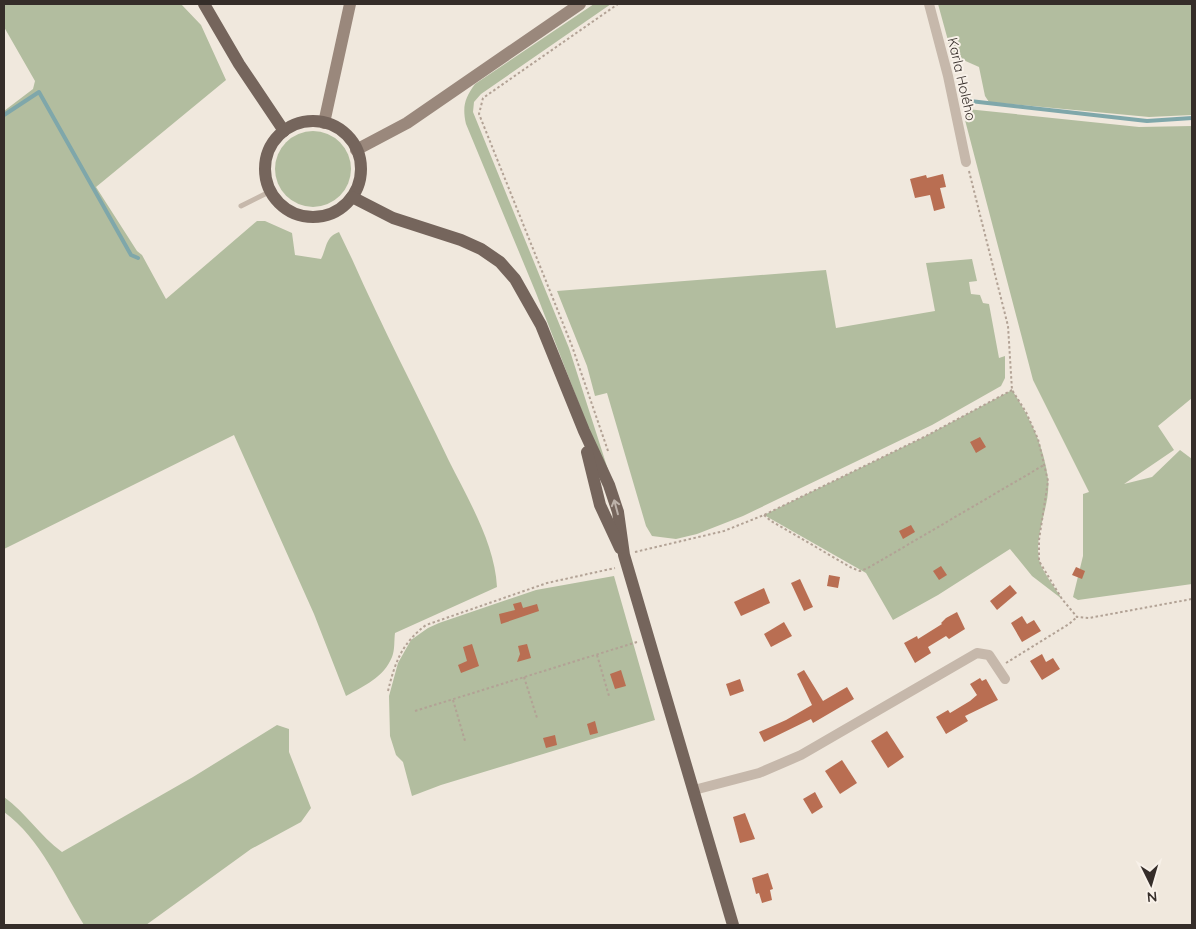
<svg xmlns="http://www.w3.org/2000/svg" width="1196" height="929" font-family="Quicksand,sans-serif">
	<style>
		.green { fill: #b2bd9f }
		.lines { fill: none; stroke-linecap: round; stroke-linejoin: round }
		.stream { stroke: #7fa7aa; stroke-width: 4 }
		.building { fill: #b96e52 }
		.path { stroke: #b2a295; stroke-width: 2; stroke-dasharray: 2.5 2.5; stroke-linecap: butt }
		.lane { stroke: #c6b8ab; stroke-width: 5 }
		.street { stroke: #c6b8ab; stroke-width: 10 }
		.secondary { stroke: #9a887c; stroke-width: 12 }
		.primary { stroke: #75655c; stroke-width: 12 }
		.oneway { stroke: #bdb2aa }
		.labels { text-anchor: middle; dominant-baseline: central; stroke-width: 4; stroke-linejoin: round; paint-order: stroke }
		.street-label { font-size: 14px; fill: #352d29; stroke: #f8f1e9 }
	</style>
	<rect width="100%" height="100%" fill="#f0e8dd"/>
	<g class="green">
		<path d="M4,4H181L201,25L226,80L96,187L137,251L142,255L166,299L257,221H265L292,233L295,255L321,259C327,248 325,237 339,232L352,259C382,327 417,394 449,461C468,499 495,544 497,587L395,633C394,640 395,650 392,657C384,677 364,686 346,696L314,614L234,435L4,549V111L33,89L35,81L4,27Z"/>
		<path d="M594,4H611L481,94L474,102L473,112L569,348L611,479L595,445L536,293L466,124C462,106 465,98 475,84Z"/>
		<polygon points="938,4 1192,4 1192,115 1149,117 989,102 985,96 979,67 952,55"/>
		<polygon points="967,109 1139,127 1192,126 1192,398 1158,426 1174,450 1124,484 1152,477 1180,450 1192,459 1192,584 1078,600 1073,597 1083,556 1083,494 1089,492 1033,380 965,120"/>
		<circle cx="313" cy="169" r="38"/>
		<polygon points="972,259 977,281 969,282 971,294 980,295 983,303 989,304 999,358 1005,356 1005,378 1001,386 932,425 743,516 697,534 676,539 652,536 646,526 607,393 595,396 587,366 557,291 826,270 836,328 935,311 926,263"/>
		<path d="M1012,390C1030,418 1044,446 1048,479C1051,505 1034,533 1039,559C1041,570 1056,589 1062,599L1032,576L1010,549L938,595L893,620L866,573L764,515L926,436Z"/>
		<polygon points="614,576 655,720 441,785 412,796 403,762 396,755 390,736 389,696 398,663 411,640 428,628 439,623 536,590"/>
		<path d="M277,725L289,729V752L311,808L301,822L251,849L146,925H84C60,886 41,839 4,812V797C26,813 40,836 62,852L193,777Z"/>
	</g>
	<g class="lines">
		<g class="stream">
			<polyline points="970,101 1147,121 1192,118"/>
			<polyline points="4,115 39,92 131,255 138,258"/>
		</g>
	</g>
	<g class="building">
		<polygon points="943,174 946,187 940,188 945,208 934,211 930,195 915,198 910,179 926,175 927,178"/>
		<polygon points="980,437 986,447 976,453 970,442"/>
		<polygon points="911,525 915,532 903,539 899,531"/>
		<polygon points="941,566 947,575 939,580 933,571"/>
		<polygon points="1076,567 1085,571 1082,579 1072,575"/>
		<polygon points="829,575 840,577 838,588 827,586"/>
		<polygon points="800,579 813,607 804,611 791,583"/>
		<polygon points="1010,585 1017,593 997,610 990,601"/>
		<polygon points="764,588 770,603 741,616 734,602"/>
		<polygon points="521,602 523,608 537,604 539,611 501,624 499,614 515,610 513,604"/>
		<polygon points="957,612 965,629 949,639 946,636 928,647 931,653 915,663 904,643 917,636 918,639 942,624 941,623 946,618"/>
		<polygon points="1022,616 1027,624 1034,620 1041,631 1022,642 1011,623"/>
		<polygon points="784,622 792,636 771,647 764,634"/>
		<polygon points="472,644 479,666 461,673 458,665 467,661 463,647"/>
		<polygon points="527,644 531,658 517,662 520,654 518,646"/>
		<polygon points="1042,654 1046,662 1053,658 1060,669 1042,680 1030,661"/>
		<polygon points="621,670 626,686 615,689 610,674"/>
		<polygon points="804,670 823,701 847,687 854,699 813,723 811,719 764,742 759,732 786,720 812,705 797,674"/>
		<polygon points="980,678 982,681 986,679 998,700 965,716 968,721 946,734 936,717 948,710 950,713 970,701 977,695 970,684"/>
		<polygon points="740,679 744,691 730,696 726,684"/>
		<polygon points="595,721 598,733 590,735 587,724"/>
		<polygon points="887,731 904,757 888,768 871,741"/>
		<polygon points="555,735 557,745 546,748 543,738"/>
		<polygon points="842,760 857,783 840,794 825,771"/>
		<polygon points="815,792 823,807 812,814 803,799"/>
		<polygon points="745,813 755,839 740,843 733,817"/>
		<polygon points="768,873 773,889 770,890 772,900 762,903 759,893 756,894 752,878"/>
	</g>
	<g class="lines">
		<g class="path">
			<polyline points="969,171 1008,326 1012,390 1026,412 1038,439 1048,481 1039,540 1039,561 1062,599 1077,617 1089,618 1192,599"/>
			<polyline points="608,451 572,346 479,114 483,98 618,4"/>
			<polyline points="764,515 771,521 852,568 860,571 868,568 1044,465"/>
			<polyline points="635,552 724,531 764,515 926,436 1012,390"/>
			<polyline points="597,655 609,696"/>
			<polyline points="1006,663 1069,624 1077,617"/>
			<polyline points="524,677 537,718"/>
			<path d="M388,691C395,662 402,643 426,625L547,583L615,568"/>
			<polyline points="453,700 465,741"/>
			<polyline points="415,711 637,642"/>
		</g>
		<polyline class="lane" points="241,206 271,191"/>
		<g class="street">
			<polyline points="929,4 948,76 966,162"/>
			<polyline points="694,790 759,773 801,755 977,653 989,655 1005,679"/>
		</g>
		<g class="secondary">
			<polyline points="324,123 350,4"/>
			<polyline points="356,150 407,123 580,4"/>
		</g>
		<g class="primary">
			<polyline points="204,4 239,64 284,131"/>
			<circle cx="313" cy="169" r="48"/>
			<polyline points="352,197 393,218 461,240 481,249 500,262 515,279 541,325 584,431 609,485 618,512 624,555 733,925"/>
			<polyline points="587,452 600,505 620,548"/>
		</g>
	</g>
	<defs><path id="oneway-shaft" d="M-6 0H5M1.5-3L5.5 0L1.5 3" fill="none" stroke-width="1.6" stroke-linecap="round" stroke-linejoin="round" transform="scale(1.25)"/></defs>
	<use class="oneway" href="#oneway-shaft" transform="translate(616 507) rotate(-105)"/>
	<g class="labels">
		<g class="street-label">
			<text transform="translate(962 79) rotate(77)">Karla Holého</text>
		</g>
	</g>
	<rect width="1196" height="929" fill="none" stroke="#352d29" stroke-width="10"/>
	<g transform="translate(1151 884) rotate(175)" stroke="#f8f1e9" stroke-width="4" paint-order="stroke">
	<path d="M0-4L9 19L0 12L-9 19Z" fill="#352d29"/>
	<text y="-8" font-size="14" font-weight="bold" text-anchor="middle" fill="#352d29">N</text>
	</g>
</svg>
